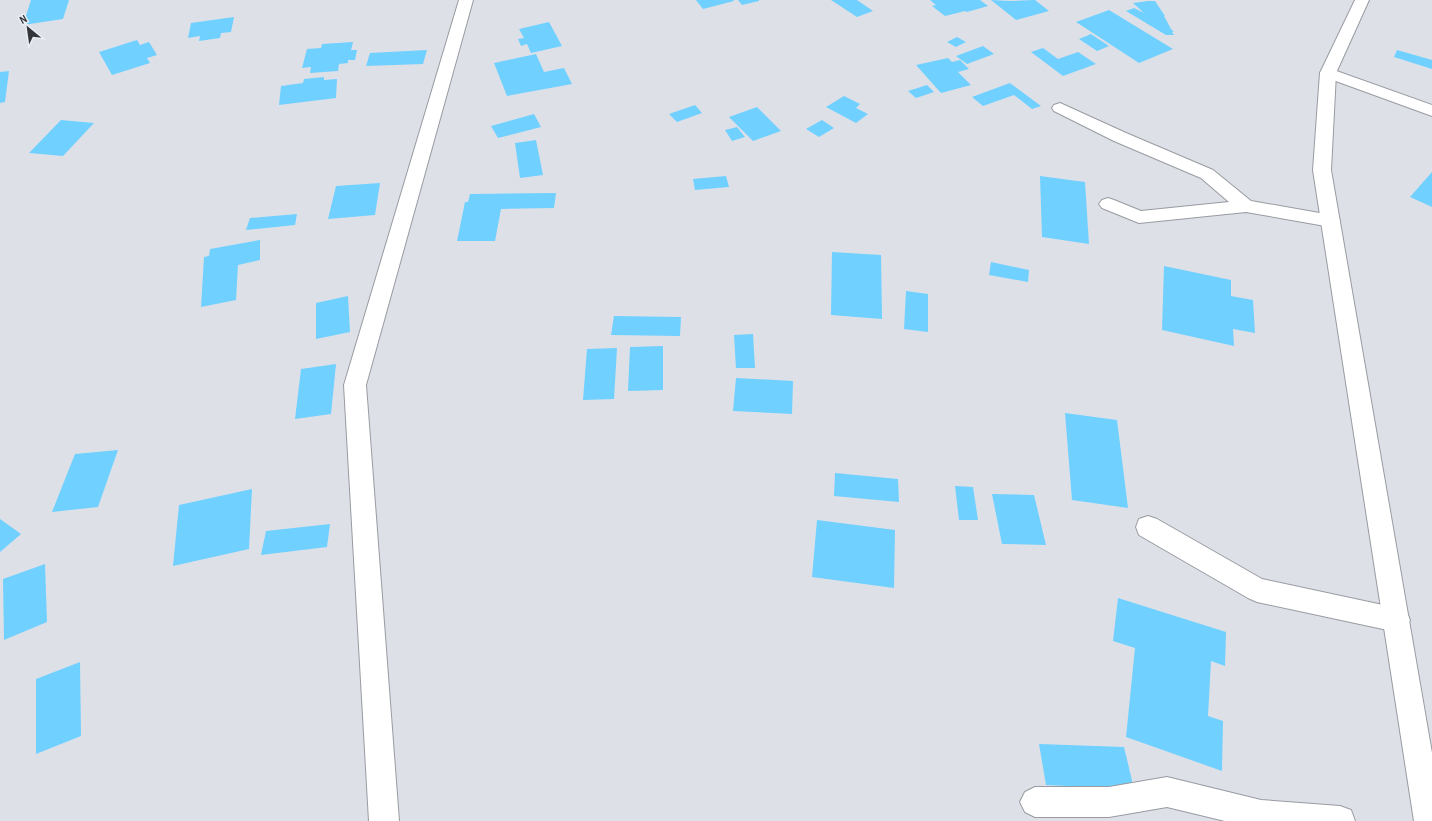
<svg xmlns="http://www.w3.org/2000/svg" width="1432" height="821" font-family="'Archivo Narrow',sans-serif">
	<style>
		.building { fill: #70d0ff }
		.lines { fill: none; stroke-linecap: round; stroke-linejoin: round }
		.minor-casing { stroke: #989ba1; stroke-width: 2 }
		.major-casing { stroke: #989ba1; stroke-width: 2 }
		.minor { fill: #fff; fill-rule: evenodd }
		.major { fill: #fff; fill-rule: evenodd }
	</style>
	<rect width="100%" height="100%" fill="#dde1e7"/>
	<g class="building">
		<polygon points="31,0 69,0 63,19 23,25"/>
		<polygon points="696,0 733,0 734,1 703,9"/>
		<polygon points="738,0 759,0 759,1 742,5"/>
		<polygon points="831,0 857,0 873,11 857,17"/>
		<polygon points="930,0 980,0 988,6 967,12 965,11 945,16 932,6 936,5"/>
		<polygon points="991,0 1010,1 1035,0 1049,11 1016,20"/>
		<polygon points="1148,1 1155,1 1165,16 1164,16 1171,29 1174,32 1172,32 1174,35 1166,35 1126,11 1134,8 1144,13 1133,3"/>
		<polygon points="1109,10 1173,49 1139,63 1076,22"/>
		<polygon points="234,17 231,32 221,33 220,38 199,41 200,36 188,38 191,23"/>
		<polygon points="549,22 562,46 531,53 527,44 521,46 518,39 524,38 519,29"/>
		<polygon points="1091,34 1109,46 1097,51 1079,39"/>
		<polygon points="957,37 966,42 956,47 947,42"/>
		<polygon points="137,40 140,45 149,42 157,55 147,58 150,63 112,75 99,52"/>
		<polygon points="353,42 351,50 357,50 355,60 348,60 348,63 339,64 338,71 310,73 311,67 302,68 307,49 321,48 322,44"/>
		<polygon points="983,46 994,54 967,64 956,56"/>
		<polygon points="1043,48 1058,59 1078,52 1096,64 1063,76 1031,52"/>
		<polygon points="427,50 423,64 366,66 370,53"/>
		<polygon points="1397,50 1432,60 1432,69 1394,57"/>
		<polygon points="536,54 544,72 564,68 572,84 507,96 494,63"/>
		<polygon points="948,58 952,62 960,60 969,69 958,72 971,85 941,93 916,65"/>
		<polygon points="9,71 5,102 0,103 0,72"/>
		<polygon points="324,77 324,80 337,79 336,98 279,105 281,86 303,83 304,79"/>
		<polygon points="1010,83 1041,106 1032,109 1014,95 983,106 972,97"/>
		<polygon points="927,85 934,92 916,98 908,91"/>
		<polygon points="844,96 860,104 856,108 868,114 856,123 826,107"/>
		<polygon points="695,105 702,113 677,122 669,114"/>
		<polygon points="757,107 781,131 753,141 729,117"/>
		<polygon points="534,114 541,127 498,138 491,126"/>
		<polygon points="61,120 94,123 63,156 29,153"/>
		<polygon points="822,120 834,128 819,137 806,129"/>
		<polygon points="737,127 745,137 732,141 725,130"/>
		<polygon points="536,140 543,175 520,178 515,143"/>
		<polygon points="1432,172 1432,207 1410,197"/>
		<polygon points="726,176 729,187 695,190 693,179"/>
		<polygon points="1040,176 1085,182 1089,244 1042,237"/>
		<polygon points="380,183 375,215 328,219 336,186"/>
		<polygon points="556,193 554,208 501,209 495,241 457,241 465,202 468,202 470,194"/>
		<polygon points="297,214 295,225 246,230 250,218"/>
		<polygon points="260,240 260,260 238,265 236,300 201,307 204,257 209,256 210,249"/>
		<polygon points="832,252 881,255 882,319 831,315"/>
		<polygon points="991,262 1029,270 1028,282 989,275"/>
		<polygon points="1164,266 1231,280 1231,296 1253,300 1255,333 1233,329 1234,346 1162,330"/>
		<polygon points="906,291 928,294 928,332 904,329"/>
		<polygon points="348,296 350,332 316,339 316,303"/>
		<polygon points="614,316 681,317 680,336 611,335"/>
		<polygon points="753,334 755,368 736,368 734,335"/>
		<polygon points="663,346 663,390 628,391 630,347"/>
		<polygon points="617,348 614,399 583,400 587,349"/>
		<polygon points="336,364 331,414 295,419 301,369"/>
		<polygon points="736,378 793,381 792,414 733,411"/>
		<polygon points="1065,413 1117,420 1128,508 1072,500"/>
		<polygon points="118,450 98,507 52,512 75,454"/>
		<polygon points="835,473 898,479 899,502 834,496"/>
		<polygon points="955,486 973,487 978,520 959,520"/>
		<polygon points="252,489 249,549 173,566 179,505"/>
		<polygon points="992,494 1034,495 1046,545 1002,544"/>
		<polygon points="0,519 21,534 0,552"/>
		<polygon points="817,520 895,530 894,588 812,577"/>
		<polygon points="330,524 327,547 261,555 266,531"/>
		<polygon points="45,564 47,622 4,640 3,579"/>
		<polygon points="1118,598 1226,632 1225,666 1211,661 1208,716 1223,721 1222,771 1126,737 1135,648 1113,641"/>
		<polygon points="80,662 81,736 36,754 36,679"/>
		<polygon points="1039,744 1124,747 1134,789 1046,785"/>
	</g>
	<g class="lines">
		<defs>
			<g id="minor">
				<polygon points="459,0 473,0 366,385 399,821 369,821 344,385"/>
				<polygon points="1328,68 1432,105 1432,116 1322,76 1320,73 1322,70"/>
				<polygon points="1060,103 1126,133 1213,170 1251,201 1331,215 1338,217 1340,221 1338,225 1331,227 1246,212 1139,223 1102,208 1099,204 1102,200 1108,198 1114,200 1141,211 1229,202 1201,178 1114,141 1054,111 1052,108 1054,105"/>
				<polygon points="1148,516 1157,519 1262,579 1397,608 1406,611 1410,620 1406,629 1397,632 1257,602 1248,598 1139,535 1136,527 1139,519"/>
				<polygon points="1167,777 1261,800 1340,806 1351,810 1355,821 1225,821 1167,807 1109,817 1035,817 1025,812 1020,802 1025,792 1035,787 1109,787"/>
			</g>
			<polygon id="major" points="1355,0 1369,0 1336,73 1331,170 1432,753 1432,821 1414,821 1313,170 1320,73"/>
		</defs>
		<use href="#minor" class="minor-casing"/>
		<use href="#major" class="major-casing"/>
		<use href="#minor" class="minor"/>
		<use href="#major" class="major"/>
	</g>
	<g transform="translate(28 28) rotate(331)" stroke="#eaeef5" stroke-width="3" paint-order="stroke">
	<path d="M0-3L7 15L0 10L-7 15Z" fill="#343538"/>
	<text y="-6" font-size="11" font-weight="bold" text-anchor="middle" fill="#343538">N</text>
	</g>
</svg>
